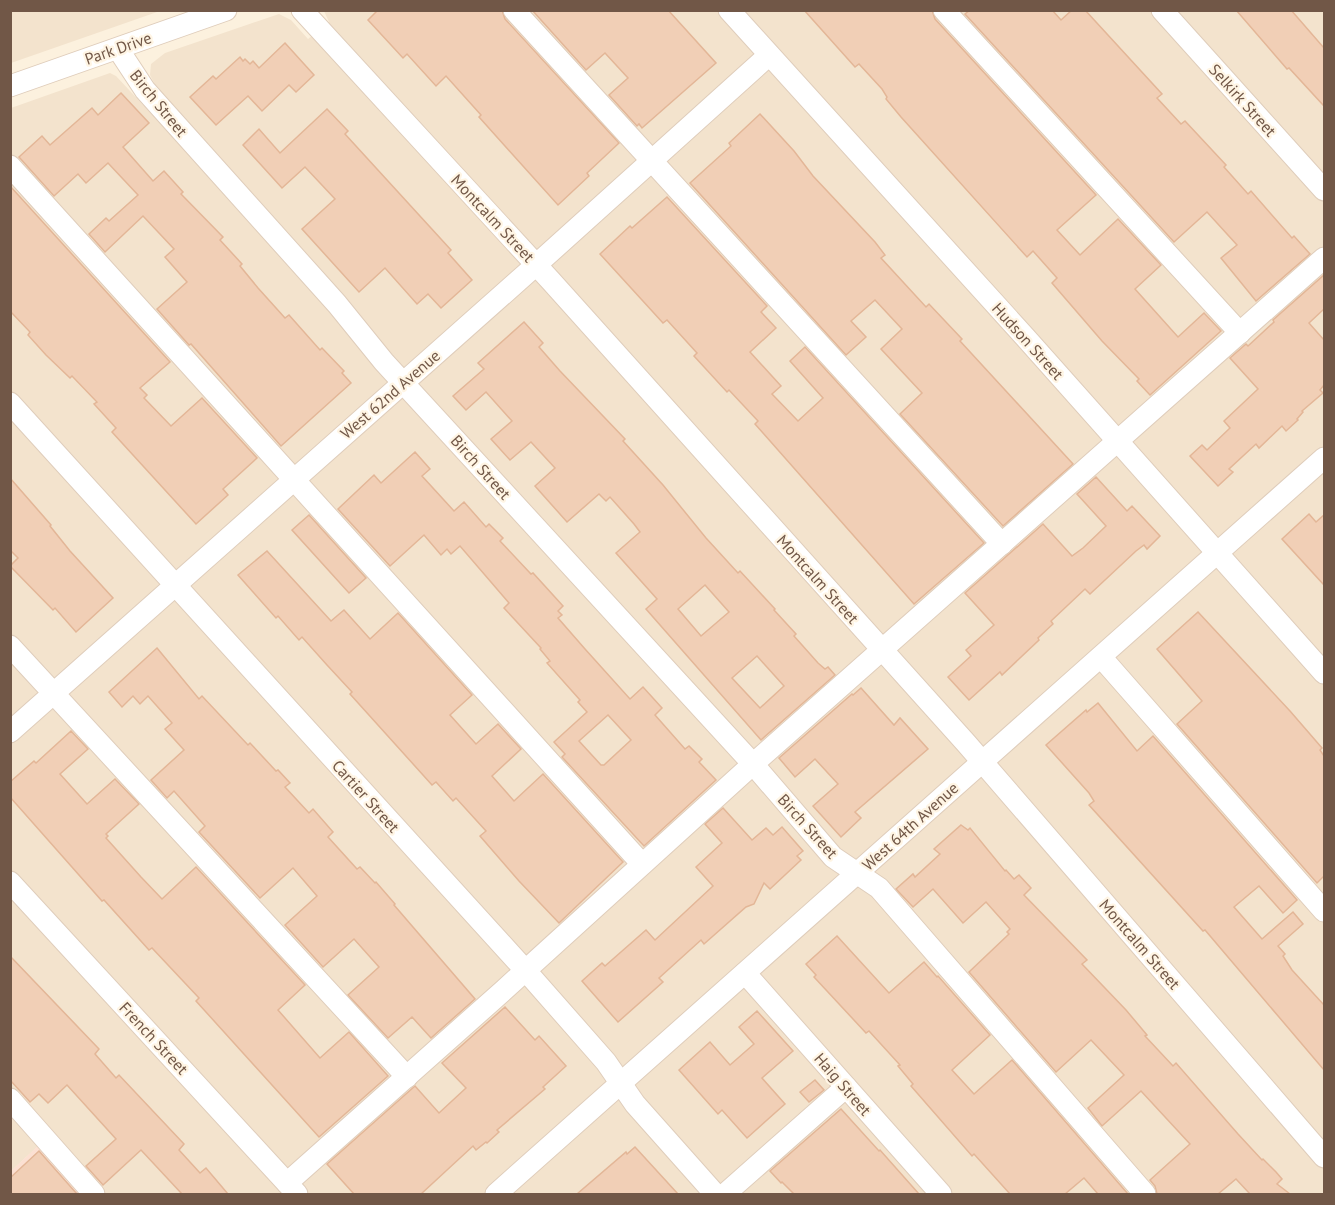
<svg xmlns="http://www.w3.org/2000/svg" width="1335" height="1205" font-family="'PT Sans',sans-serif">
	<style>
		.residential { fill: #f3e3cd }
		.commercial { fill: #fce0d2 }
		.building { fill: #f1cfb6; stroke: #e3b697; stroke-width: 1.5; fill-rule: evenodd }
		.lines { fill: none; stroke-linecap: round; stroke-linejoin: round }
		.minor-casing { stroke: #dfcdbb; stroke-width: 23 }
		.minor { stroke: #fff; stroke-width: 21 }
		.labels { text-anchor: middle; dominant-baseline: central; stroke-width: 4.5; stroke-linejoin: round; paint-order: stroke }
		.street-label { font-size: 16px; fill: #715747; stroke: #fff5e4 }
	</style>
	<rect width="100%" height="100%" fill="#fcf1de"/>
	<g class="residential">
		<polygon points="11,10 160,10 160,11 11,63"/>
		<polygon points="324,11 1324,11 1324,1194 104,1194 51,1134 11,1171 11,108 110,73 116,76 144,106 159,93 150,75 151,64 165,53 279,14 291,20 308,39 329,22"/>
	</g>
	<polygon class="commercial" points="40,1144 84,1194 11,1194 11,1171"/>
	<g class="building">
		<polygon points="378,10 502,10 505,19 619,143 587,173 589,176 558,205 479,117 481,115 446,76 436,86 407,54 403,58 368,20"/>
		<polygon points="532,10 668,10 716,63 642,128 639,124 637,126 609,95 628,78 605,53 586,70"/>
		<polygon points="804,10 932,10 935,19 1096,195 1057,230 1080,255 1118,219 1161,265 1135,289 1178,337 1204,313 1221,331 1150,395 1137,381 1139,379 1102,341 1052,283 1057,278 1033,251 1027,257 901,117 886,99 887,97 882,89 859,64 855,67"/>
		<polygon points="970,10 1052,10 1061,20 1072,10 1085,10 1162,94 1157,98 1181,124 1185,121 1226,165 1224,167 1248,194 1251,191 1292,238 1294,236 1310,254 1256,301 1221,258 1237,245 1207,212 1174,242 965,14"/>
		<polygon points="1236,10 1291,10 1324,48 1324,106 1289,68 1287,69"/>
		<polygon points="285,43 314,75 296,92 289,85 262,111 248,96 216,125 190,97 213,76 216,79 240,57 243,61 245,59 250,64 253,61 259,68"/>
		<polygon points="121,93 149,123 123,147 153,181 164,171 183,192 181,194 223,237 220,240 242,264 240,266 258,288 285,318 289,315 320,350 322,348 344,371 342,373 351,383 281,446 191,344 189,345 157,309 187,282 165,257 174,249 143,216 105,252 89,234 106,218 109,221 138,195 108,163 86,183 78,174 54,196 19,157 42,136 50,145 92,108 98,115"/>
		<polygon points="327,109 348,131 345,134 451,250 448,253 472,280 441,308 428,294 417,304 385,268 359,292 302,229 335,199 305,167 282,188 243,145 259,129 280,153"/>
		<polygon points="760,114 794,151 813,176 875,242 885,255 881,258 926,307 929,304 962,339 960,341 1073,464 1003,526 900,414 922,393 881,349 902,329 875,300 851,321 866,337 846,355 690,183 731,146 729,143"/>
		<polygon points="10,186 170,362 140,388 147,395 144,398 171,426 202,398 257,458 223,489 228,495 196,524 112,432 116,428 94,404 97,402 72,376 70,378 46,355 28,335 30,332 10,311"/>
		<polygon points="667,197 767,306 761,312 776,328 750,352 781,386 772,394 798,421 823,398 790,361 805,347 984,543 914,604 755,424 758,421 729,390 727,392 694,356 697,353 667,320 663,323 600,254 630,226 632,228"/>
		<polygon points="1324,275 1324,309 1309,323 1324,340 1324,385 1320,390 1323,393 1302,411 1303,412 1297,419 1298,420 1286,431 1282,426 1259,448 1256,444 1229,469 1233,472 1218,486 1190,456 1202,445 1207,450 1230,428 1224,421 1258,389 1230,358 1246,344 1248,346 1274,322 1273,320"/>
		<path d="M524,322L543,343L539,347L560,371L625,439L623,441L663,485L706,538L738,573L740,571L775,609L774,610L796,634L794,636L818,663L825,669L828,667L835,675L761,740L646,609L657,599L616,553L640,532L634,524L610,497L606,501L599,494L567,522L535,486L555,468L531,442L510,460L491,439L512,421L486,392L466,410L453,396L484,369L478,363ZM705,585L729,612L701,636L678,609ZM757,656L784,686L760,708L732,678Z"/>
		<path d="M415,452L430,469L422,476L454,511L464,502L486,527L489,524L503,538L500,541L531,574L533,573L563,606L558,611L562,615L558,618L585,649L630,699L643,687L662,708L655,715L685,749L689,746L702,759L699,762L716,780L644,846L562,757L565,754L554,742L587,712L578,702L580,700L547,663L550,661L540,649L541,648L504,608L509,603L460,546L451,554L447,549L441,555L424,535L390,566L338,509L374,475L381,483ZM608,715L631,740L604,765H601L579,741Z"/>
		<polygon points="1096,477 1127,511 1132,506 1160,536 1147,549 1144,545 1136,551 1090,594 1085,589 1051,621 1053,624 1038,638 1039,640 1002,675 1000,672 969,700 948,677 971,656 966,650 994,625 965,593 1043,524 1072,556 1083,548 1106,526 1077,494"/>
		<polygon points="10,478 51,525 50,526 70,551 113,598 76,632 55,608 53,610 10,566 18,558 10,550"/>
		<polygon points="1309,514 1316,522 1324,515 1324,585 1282,539"/>
		<polygon points="309,515 366,578 349,593 292,530"/>
		<polygon points="267,551 331,621 344,610 370,639 398,613 472,695 450,715 476,744 498,724 521,749 492,776 514,801 543,774 623,862 559,923 519,881 480,836 486,831 456,798 453,801 436,782 432,785 350,694 352,692 327,665 302,637 299,640 278,616 276,618 238,575"/>
		<polygon points="1198,612 1290,711 1322,748 1320,750 1324,756 1324,876 1317,883 1177,724 1202,701 1157,649"/>
		<polygon points="157,648 199,699 202,696 248,745 250,743 276,771 278,770 290,783 285,787 309,813 313,809 333,832 328,837 357,869 360,867 375,883 376,882 395,904 394,905 475,999 431,1038 412,1017 388,1038 348,995 379,967 354,939 323,967 285,925 317,896 293,868 260,898 199,832 205,826 174,791 167,798 151,780 184,750 165,729 172,723 148,696 140,704 133,696 122,707 109,692"/>
		<polygon points="861,688 894,725 900,718 928,749 855,812 861,818 841,837 813,806 838,784 815,759 795,777 779,758 852,694 853,695"/>
		<polygon points="1098,703 1137,751 1153,736 1297,900 1283,913 1259,886 1234,907 1262,939 1293,912 1303,924 1278,946 1285,954 1283,956 1292,970 1324,1005 1324,1070 1205,930 1203,931 1089,805 1094,801 1089,793 1046,745 1086,710 1087,712"/>
		<polygon points="71,731 88,749 60,774 87,804 115,779 139,804 106,834 108,836 106,838 141,877 162,899 196,867 305,985 278,1010 320,1058 349,1032 388,1076 319,1137 196,1001 199,998 152,948 149,950 104,900 102,901 10,797 10,782 34,761 36,763"/>
		<polygon points="723,808 752,840 766,828 773,835 782,827 803,851 797,856 801,860 770,889 764,883 754,904 746,907 704,944 701,940 659,978 663,982 618,1022 582,981 602,963 605,966 646,930 655,940 713,886 696,867 722,843 705,824"/>
		<polygon points="961,825 968,830 970,828 1005,871 1006,870 1014,879 1019,875 1031,888 1024,895 1087,960 1082,964 1126,1010 1147,1035 1145,1036 1173,1066 1176,1063 1238,1134 1262,1160 1263,1159 1276,1172 1282,1179 1277,1184 1290,1194 1250,1194 1236,1179 1218,1194 1157,1194 1155,1186 1150,1180 1190,1144 1141,1091 1102,1126 1088,1108 1124,1075 1091,1040 1056,1072 969,972 1009,934 1007,932 1010,929 986,902 963,923 933,889 913,907 896,889 913,874 915,877 940,854 934,849"/>
		<polygon points="837,936 889,993 924,962 937,977 938,976 990,1035 952,1070 974,1094 1012,1060 1128,1194 1098,1194 1084,1178 1065,1194 1010,1194 974,1154 972,1156 911,1086 913,1084 898,1066 900,1065 869,1031 866,1033 814,977 816,975 806,964"/>
		<polygon points="10,956 99,1049 95,1054 116,1078 119,1075 184,1144 179,1150 200,1173 206,1168 228,1194 182,1194 141,1150 103,1185 86,1166 116,1139 67,1085 48,1103 39,1094 30,1102 10,1080"/>
		<polygon points="505,1007 535,1040 539,1036 566,1066 543,1087 545,1089 497,1130 499,1132 487,1143 486,1142 476,1150 473,1146 421,1194 354,1194 327,1164 415,1086 439,1113 466,1088 442,1063"/>
		<polygon points="757,1011 793,1051 762,1078 785,1104 747,1138 722,1110 718,1114 679,1070 710,1042 730,1065 754,1044 739,1027"/>
		<polygon points="815,1080 824,1090 809,1102 800,1092"/>
		<polygon points="841,1109 879,1151 880,1150 919,1194 794,1194 782,1182 781,1183 770,1171"/>
		<polygon points="635,1147 678,1194 577,1194 626,1152 627,1154"/>
		<polygon points="39,1151 77,1194 10,1194 10,1178"/>
	</g>
	<g class="lines">
		<defs>
			<g id="minor">
				<polyline points="302,10 551,281 966,743 1324,1157"/>
				<polyline points="514,10 1002,544"/>
				<polyline points="729,10 1025,337 1324,673"/>
				<polyline points="944,10 1240,333"/>
				<polyline points="1162,10 1324,190"/>
				<polyline points="118,49 145,90 337,304 384,362 753,764 833,857 879,888 1145,1194"/>
				<polyline points="10,86 226,10"/>
				<polyline points="10,166 642,864"/>
				<polyline points="10,403 526,971 606,1062 635,1104 715,1194"/>
				<polyline points="10,646 407,1077"/>
				<polyline points="1101,657 1324,911"/>
				<polyline points="10,732 536,265 769,55"/>
				<polyline points="10,882 297,1194"/>
				<polyline points="745,973 941,1194"/>
				<polyline points="10,1099 94,1194"/>
				<polyline points="287,1183 504,990 753,764 1324,258"/>
				<polyline points="496,1194 1324,458"/>
				<polyline points="725,1194 846,1087"/>
			</g>
		</defs>
		<use href="#minor" class="minor-casing"/>
		<use href="#minor" class="minor"/>
	</g>
	<g class="labels">
		<g class="street-label">
			<text transform="translate(118 48) rotate(-19)">Park Drive</text>
			<text transform="translate(1243 100) rotate(48)">Selkirk Street</text>
			<text transform="translate(159 103) rotate(51)">Birch Street</text>
			<text transform="translate(493 218) rotate(47)">Montcalm Street</text>
			<text transform="translate(1028 341) rotate(48)">Hudson Street</text>
			<text transform="translate(390 394) rotate(-41)">West 62nd Avenue</text>
			<text transform="translate(481 467) rotate(48)">Birch Street</text>
			<text transform="translate(818 579) rotate(48)">Montcalm Street</text>
			<text transform="translate(366 796) rotate(48)">Cartier Street</text>
			<text transform="translate(808 826) rotate(48)">Birch Street</text>
			<text transform="translate(910 826) rotate(-42)">West 64th Avenue</text>
			<text transform="translate(1140 944) rotate(49)">Montcalm Street</text>
			<text transform="translate(154 1038) rotate(47)">French Street</text>
			<text transform="translate(843 1084) rotate(49)">Haig Street</text>
		</g>
	</g>
	<rect width="1335" height="1205" fill="none" stroke="#715747" stroke-width="24"/>
</svg>
